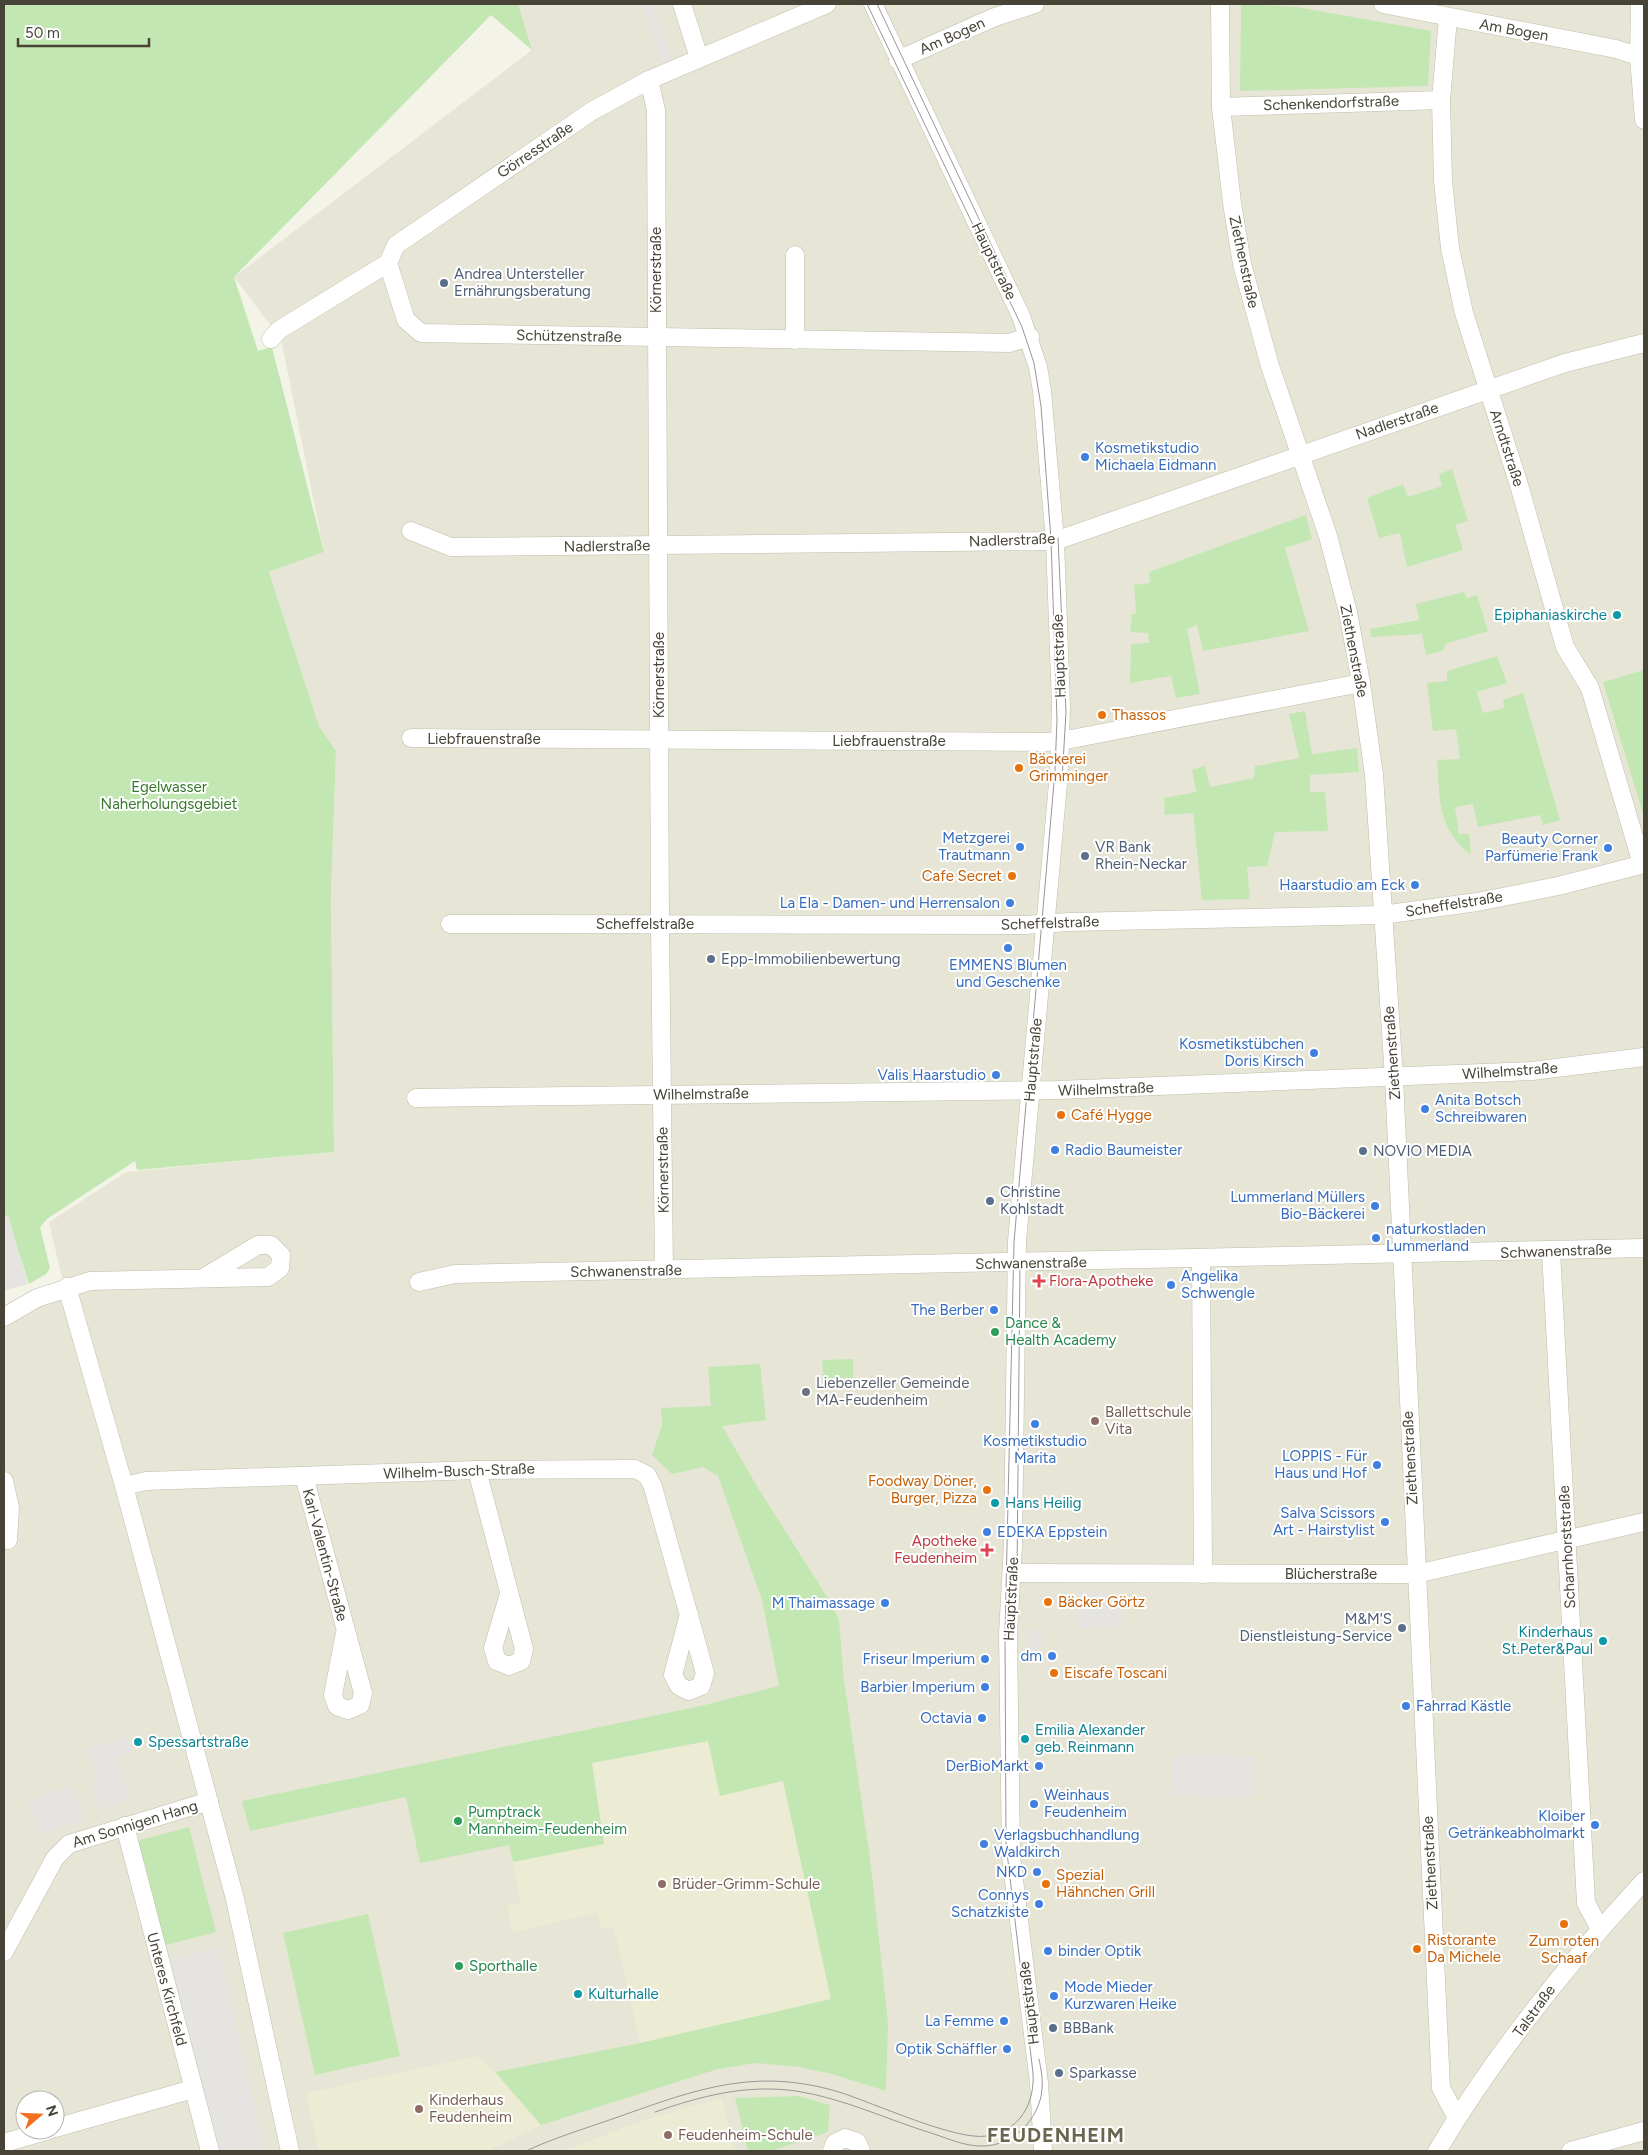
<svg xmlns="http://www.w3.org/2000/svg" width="1648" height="2155" font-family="Figtree,sans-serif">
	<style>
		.residential { fill: #e7e6d6; fill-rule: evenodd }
		.education { fill: #ecebd3 }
		.green { fill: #c3e7b2 }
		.parking { fill: #e5e4e0 }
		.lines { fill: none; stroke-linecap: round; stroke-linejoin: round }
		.minor-casing { stroke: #bfbdab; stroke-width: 19 }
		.minor { stroke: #fff; stroke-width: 18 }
		.tram { stroke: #979797; stroke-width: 1 }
		.service-dot { fill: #5c6f8a; stroke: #fff; stroke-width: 2 }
		.shop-dot { fill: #3f7fe0; stroke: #fff; stroke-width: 2 }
		.culture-dot { fill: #0f9aa8; stroke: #fff; stroke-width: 2 }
		.food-dot { fill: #e8710a; stroke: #fff; stroke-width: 2 }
		.health-dot { fill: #e0444e; stroke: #fff; stroke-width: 2 }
		.leisure-dot { fill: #2e9e5b; stroke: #fff; stroke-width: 2 }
		.worship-dot { fill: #6b7280; stroke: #fff; stroke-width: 2 }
		.education-dot { fill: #8d6e63; stroke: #fff; stroke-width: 2 }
		.labels { text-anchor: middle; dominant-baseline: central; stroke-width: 4; stroke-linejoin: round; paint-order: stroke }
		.street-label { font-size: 15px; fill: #474437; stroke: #fff }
		.service-label { font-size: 15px; fill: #4e5e75; stroke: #fff; text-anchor: start }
		.shop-label { font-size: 15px; fill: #366cbe; stroke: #fff; text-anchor: end }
		.culture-label { font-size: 15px; fill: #0d838f; stroke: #fff; text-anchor: start }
		.food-label { font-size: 15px; fill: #c56008; stroke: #fff; text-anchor: start }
		.park-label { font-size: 15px; fill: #37782b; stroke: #fff }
		.health-label { font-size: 15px; fill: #be3a42; stroke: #fff; text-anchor: start }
		.leisure-label { font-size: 15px; fill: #27864d; stroke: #fff; text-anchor: start }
		.worship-label { font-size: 15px; fill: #5b616d; stroke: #fff; text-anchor: start }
		.education-label { font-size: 15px; fill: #785e54; stroke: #fff; text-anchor: start }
		.district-label { font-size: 20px; font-weight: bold; letter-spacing: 1px; fill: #69654e; stroke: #fff }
	</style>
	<rect width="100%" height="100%" fill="#f4f3e8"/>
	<path class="residential" d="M483,4H1644V2151H4V1318L65,1291L49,1222L126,1172L334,1152L331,896L336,751L319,726L269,572L324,552L281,339L234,277L532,50ZM25,2100H55V2130H25Z"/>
	<g class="education">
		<polygon points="708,1741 783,1781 831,1999 640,2043 614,1927 601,1929 597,1913 513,1932 507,1906 521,1903 509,1844 591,1763"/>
		<polygon points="477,2056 495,2072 541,2125 487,2151 319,2151 306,2093"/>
		<polygon points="722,2098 734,2151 563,2151 647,2119"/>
	</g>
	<g class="green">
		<polygon points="4,4 518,4 532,50 491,15 234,277 258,351 272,347 324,552 269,572 319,726 336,751 331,896 334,1152 137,1170 135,1161 47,1219 40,1227 50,1268 46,1274 29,1284 19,1253 4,1271"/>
		<polygon points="1241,4 1297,7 1431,31 1428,86 1240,91"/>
		<polygon points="1452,469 1468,521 1455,525 1463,550 1407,567 1400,533 1379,538 1367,498 1403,484 1408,497 1442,486 1439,474"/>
		<polygon points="1306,515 1312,539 1285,548 1309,631 1203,651 1197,625 1187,629 1200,694 1176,698 1171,676 1130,683 1131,644 1149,643 1148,633 1130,632 1132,614 1136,614 1134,585 1150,583 1149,572"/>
		<polygon points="1464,592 1467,598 1477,595 1488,631 1445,644 1443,651 1426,655 1422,634 1371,637 1370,629 1419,620 1416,604"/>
		<path d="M1497,656L1507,683L1477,692L1483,713L1504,708L1503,700L1523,693L1560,820L1543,825L1540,815L1478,827L1473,804L1455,807L1459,834H1469L1471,855C1437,828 1440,800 1437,760L1460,759L1456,729L1433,731L1427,683L1447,681V671Z"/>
		<polygon points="1644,670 1644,817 1603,682"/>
		<polygon points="1305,711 1312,754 1357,748 1359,772 1310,775 1310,792 1325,792 1328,831 1275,832 1267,866 1247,867 1250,899 1202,900 1193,813 1165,815 1164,798 1196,792 1192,770 1205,766 1210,787 1254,778 1255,766 1299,758 1289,714"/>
		<polygon points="853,1359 853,1378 824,1380 822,1360"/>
		<polygon points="760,1364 766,1420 722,1426 758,1488 831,1603 839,1620 844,1680 871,1866 888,2023 886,2091 832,2074 799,2067 756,2063 718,2069 541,2125 495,2072 640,2043 831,1999 783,1781 720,1796 708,1741 592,1763 604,1844 513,1862 509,1845 420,1863 406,1797 250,1831 242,1801 701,1706 779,1686 762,1600 718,1476 703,1467 672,1474 652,1455 662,1425 661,1408 711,1406 708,1367"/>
		<polygon points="189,1827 216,1932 158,1947 129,1843"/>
		<polygon points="368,1914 400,2056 315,2075 283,1933"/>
		<polygon points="799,2096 830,2105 828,2132 771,2151 748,2151 735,2098"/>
	</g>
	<g class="parking">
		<polygon points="641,4 652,4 673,60 663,63"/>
		<polygon points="8,1215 28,1284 4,1291 4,1217"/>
		<polygon points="1077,1592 1106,1592 1106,1598 1122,1598 1121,1628 1077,1628"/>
		<polygon points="1029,1630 1042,1631 1042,1653 1028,1652"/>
		<polygon points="129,1736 133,1752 117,1757 130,1801 99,1810 91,1781 97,1779 88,1748"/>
		<polygon points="1172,1754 1254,1756 1254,1797 1170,1796"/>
		<polygon points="74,1785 84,1820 38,1834 28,1799"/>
		<polygon points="219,1946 265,2151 217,2151 164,1961"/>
	</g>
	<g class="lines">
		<defs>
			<g id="minor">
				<polyline points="682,4 699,58"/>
				<polyline points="873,4 1021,316 1038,367 1042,391 1055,541 1061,707 1059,772 1017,1241 1013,1545 1008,1634 1011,1856 1039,2083 1043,2151"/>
				<polyline points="1220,4 1221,107 1232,203 1242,264 1270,366 1328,536 1348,612 1361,683 1374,775 1394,1078 1441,2088 1457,2118"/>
				<polyline points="1383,4 1616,49 1644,58"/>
				<polyline points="1640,4 1639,56 1644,120"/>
				<polyline points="1448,18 1441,100 1443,181 1450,248 1464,313 1519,485 1565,647 1590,688 1642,864"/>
				<polyline points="898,60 995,17 1035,4"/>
				<polyline points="649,80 656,110 660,924 664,1270"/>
				<polyline points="1221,107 1441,100"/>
				<polyline points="388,263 406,320 421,333 1009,343 1030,337"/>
				<polyline points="271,339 279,330 388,263 396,245 592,111 649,80 827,4"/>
				<polyline points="795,340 795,255"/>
				<polyline points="411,531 451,547 1055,541 1565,363 1644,343"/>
				<polyline points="411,738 1044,742 1061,741 1361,683"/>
				<polyline points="450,924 1025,925 1069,922 1382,915 1477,902 1558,886 1644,864"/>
				<polyline points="416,1098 1057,1090 1532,1071 1644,1057"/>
				<polyline points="1551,1251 1586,1903 1600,1929"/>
				<polyline points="1201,1258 1203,1574"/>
				<polyline points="419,1282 455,1274 1644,1248"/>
				<polyline points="67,1287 124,1486 235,1899 290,2151"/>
				<polyline points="4,1317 37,1298 90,1281 268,1277 280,1268 281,1255 271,1245 258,1245 205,1277"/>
				<polyline points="477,1470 524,1649 521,1661 509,1666 497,1661 493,1648 509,1594"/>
				<polyline points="304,1476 363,1693 360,1705 348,1710 337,1706 333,1695 345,1633"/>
				<polyline points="4,1481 10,1508 8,1540"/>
				<polyline points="124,1486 146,1481 477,1470 635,1469 647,1475 653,1487 705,1673 701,1686 689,1691 679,1686 673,1675 689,1614"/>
				<polyline points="1012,1573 1416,1574 1644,1522"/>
				<polyline points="125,1826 210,2151"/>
				<polyline points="4,1952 55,1858 69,1844 209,1801"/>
				<polyline points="55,2128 193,2089"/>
				<polyline points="4,2143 49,2130"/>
				<polyline points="832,2151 835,2143 845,2138 857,2142 861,2151"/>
				<path d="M1437,2151C1495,2054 1567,1964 1644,1881"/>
				<polyline points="1571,2151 1644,2131"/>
			</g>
		</defs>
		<use href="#minor" class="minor-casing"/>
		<use href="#minor" class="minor"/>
		<g class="tram">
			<polyline points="877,4 1007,278"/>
			<polyline points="1058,538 1066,712 1062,780"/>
			<polyline points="1012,1635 1017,1573 1020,1263"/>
			<path d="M655,2112C701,2096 746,2084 796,2091C843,2098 888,2120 934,2134C949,2139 965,2146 981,2146C1012,2147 1040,2119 1042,2089C1043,2079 1041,2069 1039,2059"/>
			<path d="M526,2151C556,2137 587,2128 618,2117C697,2089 755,2067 839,2092C874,2103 956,2141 987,2136C1020,2131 1035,2103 1033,2073L1006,1844L1005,1633L1014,1242L1055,771L1057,719L1051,540L1041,406L1034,363L1022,327L867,4"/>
		</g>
	</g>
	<g class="service-dot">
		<circle cx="444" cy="283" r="5"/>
		<circle cx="1085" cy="856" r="5"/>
		<circle cx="711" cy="959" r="5"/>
		<circle cx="1363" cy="1151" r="5"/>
		<circle cx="990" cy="1201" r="5"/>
		<circle cx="1402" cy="1628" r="5"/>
		<circle cx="1053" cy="2028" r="5"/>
		<circle cx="1059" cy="2073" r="5"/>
	</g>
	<g class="shop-dot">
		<circle cx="1085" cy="457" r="5"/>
		<circle cx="1020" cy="847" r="5"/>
		<circle cx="1608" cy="848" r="5"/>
		<circle cx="1415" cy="885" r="5"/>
		<circle cx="1010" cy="903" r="5"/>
		<circle cx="1008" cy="948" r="5"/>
		<circle cx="1314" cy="1053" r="5"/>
		<circle cx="996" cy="1075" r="5"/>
		<circle cx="1425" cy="1109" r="5"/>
		<circle cx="1055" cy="1150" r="5"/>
		<circle cx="1375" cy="1206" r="5"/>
		<circle cx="1376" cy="1238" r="5"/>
		<circle cx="1171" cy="1285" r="5"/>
		<circle cx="994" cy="1310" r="5"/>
		<circle cx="1035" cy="1424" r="5"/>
		<circle cx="1377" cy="1465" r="5"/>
		<circle cx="1385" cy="1522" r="5"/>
		<circle cx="987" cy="1532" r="5"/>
		<circle cx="885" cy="1603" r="5"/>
		<circle cx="1052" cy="1656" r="5"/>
		<circle cx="985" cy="1659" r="5"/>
		<circle cx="985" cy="1687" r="5"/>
		<circle cx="1406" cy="1706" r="5"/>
		<circle cx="982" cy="1718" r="5"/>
		<circle cx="1039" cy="1766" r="5"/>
		<circle cx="1034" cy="1804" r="5"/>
		<circle cx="1595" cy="1825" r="5"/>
		<circle cx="984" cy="1844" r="5"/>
		<circle cx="1037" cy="1872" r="5"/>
		<circle cx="1039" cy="1904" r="5"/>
		<circle cx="1048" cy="1951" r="5"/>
		<circle cx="1054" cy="1996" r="5"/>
		<circle cx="1004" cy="2021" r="5"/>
		<circle cx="1007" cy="2049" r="5"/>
	</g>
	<g class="culture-dot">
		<circle cx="1617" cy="615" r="5"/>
		<circle cx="995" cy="1503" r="5"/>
		<circle cx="1603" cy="1641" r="5"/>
		<circle cx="1025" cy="1739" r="5"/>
		<circle cx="138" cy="1742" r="5"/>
		<circle cx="578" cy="1994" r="5"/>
	</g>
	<g class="food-dot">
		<circle cx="1102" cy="715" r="5"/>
		<circle cx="1019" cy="768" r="5"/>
		<circle cx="1012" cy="876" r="5"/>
		<circle cx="1061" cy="1115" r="5"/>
		<circle cx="987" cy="1490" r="5"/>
		<circle cx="1048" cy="1602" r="5"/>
		<circle cx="1054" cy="1673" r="5"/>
		<circle cx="1046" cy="1884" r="5"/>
		<circle cx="1564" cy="1924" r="5"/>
		<circle cx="1417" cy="1949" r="5"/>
	</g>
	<g class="health-dot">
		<path d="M1036.5 1273.5h5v5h5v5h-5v5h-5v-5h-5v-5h5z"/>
		<path d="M984.5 1542.5h5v5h5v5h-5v5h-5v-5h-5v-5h5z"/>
	</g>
	<g class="leisure-dot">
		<circle cx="995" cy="1332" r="5"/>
		<circle cx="458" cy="1821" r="5"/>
		<circle cx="459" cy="1966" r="5"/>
	</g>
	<circle class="worship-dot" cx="806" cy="1392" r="5"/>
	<g class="education-dot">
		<circle cx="1095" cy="1421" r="5"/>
		<circle cx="662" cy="1884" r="5"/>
		<circle cx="419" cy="2109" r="5"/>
		<circle cx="668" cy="2135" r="5"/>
	</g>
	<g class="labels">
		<g class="street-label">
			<text transform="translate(1514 30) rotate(10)">Am Bogen</text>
			<text transform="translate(952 36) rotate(-24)">Am Bogen</text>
			<text transform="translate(1331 103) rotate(-2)">Schenkendorfstraße</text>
			<text transform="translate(535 150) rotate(-34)">Görresstraße</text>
			<text transform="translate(994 261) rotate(64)">Hauptstraße</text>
			<text transform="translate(1244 262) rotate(78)">Ziethenstraße</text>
			<text transform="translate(656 270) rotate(-90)">Körnerstraße</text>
			<text transform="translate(569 336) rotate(1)">Schützenstraße</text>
			<text transform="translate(1397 421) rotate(-19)">Nadlerstraße</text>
			<text transform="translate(1507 448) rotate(72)">Arndtstraße</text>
			<text transform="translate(1012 540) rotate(-2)">Nadlerstraße</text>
			<text transform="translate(607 546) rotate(-1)">Nadlerstraße</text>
			<text transform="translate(1354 651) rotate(79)">Ziethenstraße</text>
			<text transform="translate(1059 656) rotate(-92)">Hauptstraße</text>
			<text transform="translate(659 675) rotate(-90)">Körnerstraße</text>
			<text x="484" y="739">Liebfrauenstraße</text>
			<text x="889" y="741">Liebfrauenstraße</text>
			<text transform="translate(1454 904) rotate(-9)">Scheffelstraße</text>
			<text transform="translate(1050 923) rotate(-2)">Scheffelstraße</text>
			<text x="645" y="924">Scheffelstraße</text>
			<text transform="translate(1392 1053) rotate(-94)">Ziethenstraße</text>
			<text transform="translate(1033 1060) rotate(-85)">Hauptstraße</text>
			<text transform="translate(1510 1071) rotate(-4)">Wilhelmstraße</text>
			<text transform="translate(1106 1089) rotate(-2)">Wilhelmstraße</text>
			<text transform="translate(701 1094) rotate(-1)">Wilhelmstraße</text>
			<text transform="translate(663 1170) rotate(-91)">Körnerstraße</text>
			<text transform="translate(1556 1251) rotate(-2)">Schwanenstraße</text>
			<text transform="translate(1031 1263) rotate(-1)">Schwanenstraße</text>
			<text transform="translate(626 1271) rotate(-1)">Schwanenstraße</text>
			<text transform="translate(1410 1458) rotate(-93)">Ziethenstraße</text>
			<text transform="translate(459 1471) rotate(-2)">Wilhelm-Busch-Straße</text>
			<text transform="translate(1567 1547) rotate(-93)">Scharnhorststraße</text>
			<text transform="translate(325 1555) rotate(75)">Karl-Valentin-Straße</text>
			<text x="1331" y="1574">Blücherstraße</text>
			<text transform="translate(1011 1599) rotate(-87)">Hauptstraße</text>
			<text transform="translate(135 1824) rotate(-17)">Am Sonnigen Hang</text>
			<text transform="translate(1430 1863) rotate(-93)">Ziethenstraße</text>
			<text transform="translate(167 1989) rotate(75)">Unteres Kirchfeld</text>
			<text transform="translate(1029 2003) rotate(-97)">Hauptstraße</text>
			<text transform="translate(1534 2011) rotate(-54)">Talstraße</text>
		</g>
		<g class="service-label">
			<text x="454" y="274">Andrea Untersteller<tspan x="454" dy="17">Ernährungsberatung</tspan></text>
			<text x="1095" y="847">VR Bank<tspan x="1095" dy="17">Rhein-Neckar</tspan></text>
			<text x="721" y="959">Epp-Immobilienbewertung</text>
			<text x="1373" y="1151">NOVIO MEDIA</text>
			<text x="1000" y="1192">Christine<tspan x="1000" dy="17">Kohlstadt</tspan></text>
			<text x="1392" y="1619" text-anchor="end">M&amp;M'S<tspan x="1392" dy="17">Dienstleistung-Service</tspan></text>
			<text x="1063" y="2028">BBBank</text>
			<text x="1069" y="2073">Sparkasse</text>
		</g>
		<g class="shop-label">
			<text x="1095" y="448" text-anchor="start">Kosmetikstudio<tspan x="1095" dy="17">Michaela Eidmann</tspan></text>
			<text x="1010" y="838">Metzgerei<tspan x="1010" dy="17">Trautmann</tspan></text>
			<text x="1598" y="839">Beauty Corner<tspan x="1598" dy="17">Parfümerie Frank</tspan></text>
			<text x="1405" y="885">Haarstudio am Eck</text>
			<text x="1000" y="903">La Ela - Damen- und Herrensalon</text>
			<text x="1008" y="965" text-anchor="middle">EMMENS Blumen<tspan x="1008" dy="17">und Geschenke</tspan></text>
			<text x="1304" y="1044">Kosmetikstübchen<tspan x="1304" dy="17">Doris Kirsch</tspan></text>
			<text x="986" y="1075">Valis Haarstudio</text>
			<text x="1435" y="1100" text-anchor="start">Anita Botsch<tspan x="1435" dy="17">Schreibwaren</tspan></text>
			<text x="1065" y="1150" text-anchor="start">Radio Baumeister</text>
			<text x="1365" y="1197">Lummerland Müllers<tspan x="1365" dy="17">Bio-Bäckerei</tspan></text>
			<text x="1386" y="1229" text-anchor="start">naturkostladen<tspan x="1386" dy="17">Lummerland</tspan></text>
			<text x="1181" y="1276" text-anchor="start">Angelika<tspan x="1181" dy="17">Schwengle</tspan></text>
			<text x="984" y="1310">The Berber</text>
			<text x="1035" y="1441" text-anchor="middle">Kosmetikstudio<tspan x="1035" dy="17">Marita</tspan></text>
			<text x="1367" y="1456">LOPPIS - Für<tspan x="1367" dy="17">Haus und Hof</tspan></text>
			<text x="1375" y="1513">Salva Scissors<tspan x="1375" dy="17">Art - Hairstylist</tspan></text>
			<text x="997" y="1532" text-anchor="start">EDEKA Eppstein</text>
			<text x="875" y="1603">M Thaimassage</text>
			<text x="1042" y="1656">dm</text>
			<text x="975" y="1659">Friseur Imperium</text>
			<text x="975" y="1687">Barbier Imperium</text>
			<text x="1416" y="1706" text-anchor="start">Fahrrad Kästle</text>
			<text x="972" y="1718">Octavia</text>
			<text x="1029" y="1766">DerBioMarkt</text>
			<text x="1044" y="1795" text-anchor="start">Weinhaus<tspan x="1044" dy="17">Feudenheim</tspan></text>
			<text x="1585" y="1816">Kloiber<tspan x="1585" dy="17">Getränkeabholmarkt</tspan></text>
			<text x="994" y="1835" text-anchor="start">Verlagsbuchhandlung<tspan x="994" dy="17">Waldkirch</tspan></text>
			<text x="1027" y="1872">NKD</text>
			<text x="1029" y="1895">Connys<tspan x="1029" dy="17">Schatzkiste</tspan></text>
			<text x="1058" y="1951" text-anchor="start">binder Optik</text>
			<text x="1064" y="1987" text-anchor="start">Mode Mieder<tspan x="1064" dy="17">Kurzwaren Heike</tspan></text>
			<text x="994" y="2021">La Femme</text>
			<text x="997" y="2049">Optik Schäffler</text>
		</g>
		<g class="culture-label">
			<text x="1607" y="615" text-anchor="end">Epiphaniaskirche</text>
			<text x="1005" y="1503">Hans Heilig</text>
			<text x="1593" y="1632" text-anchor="end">Kinderhaus<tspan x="1593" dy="17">St.Peter&amp;Paul</tspan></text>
			<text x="1035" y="1730">Emilia Alexander<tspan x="1035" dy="17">geb. Reinmann</tspan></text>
			<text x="148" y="1742">Spessartstraße</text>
			<text x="588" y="1994">Kulturhalle</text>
		</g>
		<g class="food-label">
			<text x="1112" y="715">Thassos</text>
			<text x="1029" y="759">Bäckerei<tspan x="1029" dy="17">Grimminger</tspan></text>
			<text x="1002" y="876" text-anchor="end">Cafe Secret</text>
			<text x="1071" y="1115">Café Hygge</text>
			<text x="977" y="1481" text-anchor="end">Foodway Döner,<tspan x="977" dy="17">Burger, Pizza</tspan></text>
			<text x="1058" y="1602">Bäcker Görtz</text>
			<text x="1064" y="1673">Eiscafe Toscani</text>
			<text x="1056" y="1875">Spezial<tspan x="1056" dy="17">Hähnchen Grill</tspan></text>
			<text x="1427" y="1940">Ristorante<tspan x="1427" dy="17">Da Michele</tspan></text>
			<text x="1564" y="1941" text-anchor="middle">Zum roten<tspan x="1564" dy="17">Schaaf</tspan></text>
		</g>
		<g class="park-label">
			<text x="169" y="787">Egelwasser<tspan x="169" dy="17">Naherholungsgebiet</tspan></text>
		</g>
		<g class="health-label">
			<text x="1049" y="1281">Flora-Apotheke</text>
			<text x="977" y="1541" text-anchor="end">Apotheke<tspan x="977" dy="17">Feudenheim</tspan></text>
		</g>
		<g class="leisure-label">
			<text x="1005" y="1323">Dance &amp;<tspan x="1005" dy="17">Health Academy</tspan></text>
			<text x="468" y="1812">Pumptrack<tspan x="468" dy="17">Mannheim-Feudenheim</tspan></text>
			<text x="469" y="1966">Sporthalle</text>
		</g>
		<g class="worship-label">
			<text x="816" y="1383">Liebenzeller Gemeinde<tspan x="816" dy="17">MA-Feudenheim</tspan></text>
		</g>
		<g class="education-label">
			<text x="1105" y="1412">Ballettschule<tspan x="1105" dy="17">Vita</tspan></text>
			<text x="672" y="1884">Brüder-Grimm-Schule</text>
			<text x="429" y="2100">Kinderhaus<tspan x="429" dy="17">Feudenheim</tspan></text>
			<text x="678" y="2135">Feudenheim-Schule</text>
		</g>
		<g class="district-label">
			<text x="1056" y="2135">FEUDENHEIM</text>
		</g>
	</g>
	<rect width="1648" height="2155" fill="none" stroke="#474437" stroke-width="10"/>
	<g transform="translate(40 2115) rotate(71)"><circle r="24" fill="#ffffff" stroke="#b5b4af"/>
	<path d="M0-4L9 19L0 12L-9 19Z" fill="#f4701f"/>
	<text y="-8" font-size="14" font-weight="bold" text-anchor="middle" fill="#474437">N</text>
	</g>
	<path d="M18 38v8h131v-8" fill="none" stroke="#474437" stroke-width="2.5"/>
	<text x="25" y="38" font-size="15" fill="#474437" stroke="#ffffff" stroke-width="4" paint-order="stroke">50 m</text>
</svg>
